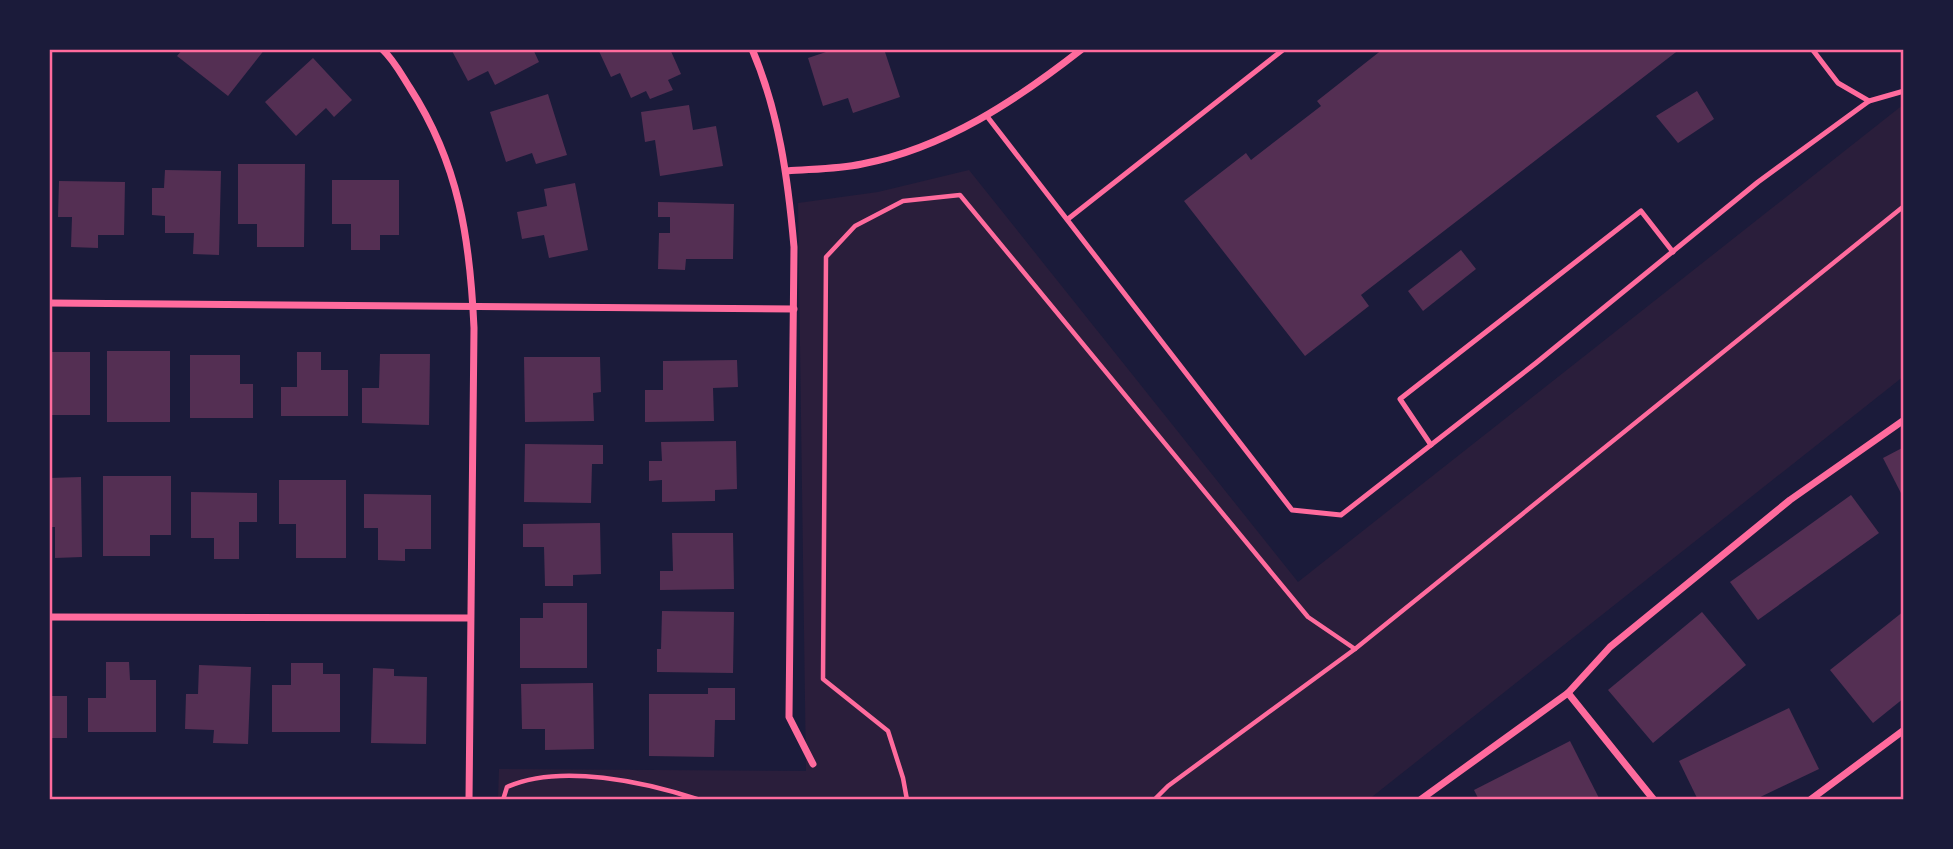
<svg xmlns="http://www.w3.org/2000/svg" width="1953" height="849" font-family="'Exo 2',sans-serif">
	<style>
		.green { fill: #2a1e3b }
		.building { fill: #542f53 }
		.lines { fill: none; stroke-linecap: round; stroke-linejoin: round }
		.path { stroke: #ff6b9d; stroke-width: 4.5 }
		.service { stroke: #ff6b9d; stroke-width: 5 }
		.minor { stroke: #ff6b9d; stroke-width: 7 }
		.neatline { fill: none; stroke: #ff6b9d; stroke-width: 2.5 }
	</style>
	<rect width="100%" height="100%" fill="#1b1b3a"/>
	<polygon class="green" points="1904,104 1904,376 1368,800 498,800 499,769 806,771 798,203 878,192 969,170 1298,582"/>
	<g class="building">
		<polygon points="183,49 265,49 228,96 177,56"/>
		<polygon points="451,49 533,49 539,62 495,85 488,71 468,81"/>
		<polygon points="598,49 670,49 681,74 668,80 673,90 650,99 646,91 631,98 620,73 611,77"/>
		<polygon points="835,49 884,49 900,97 853,113 848,98 823,106 808,58"/>
		<polygon points="1383,49 1680,49 1361,295 1369,306 1305,356 1184,201 1246,153 1251,160 1321,106 1317,101"/>
		<polygon points="313,58 352,100 334,117 326,108 296,136 265,102"/>
		<polygon points="1697,91 1714,119 1678,143 1656,116"/>
		<polygon points="548,94 567,155 536,164 532,153 506,162 490,112"/>
		<polygon points="689,105 693,130 716,126 723,166 660,176 655,140 645,142 641,112"/>
		<polygon points="238,164 305,164 304,247 257,247 257,224 238,224"/>
		<polygon points="165,170 221,171 219,255 193,254 194,233 165,233 165,216 152,215 152,188 164,188"/>
		<polygon points="332,180 399,180 399,235 380,235 380,250 351,250 351,224 332,224"/>
		<polygon points="59,181 125,182 124,235 98,235 98,248 71,247 72,217 58,217"/>
		<polygon points="575,183 588,250 549,258 544,235 522,239 517,212 547,206 544,189"/>
		<polygon points="658,202 734,204 733,259 686,259 685,270 658,269 659,233 670,233 670,217 658,217"/>
		<polygon points="1461,250 1476,269 1423,311 1408,291"/>
		<rect x="107" y="351" width="63" height="71"/>
		<rect x="49" y="352" width="41" height="63"/>
		<polygon points="297,352 321,352 321,370 348,370 348,416 281,416 281,387 297,387"/>
		<polygon points="380,354 430,354 429,425 362,423 362,388 379,388"/>
		<polygon points="190,355 240,355 240,384 253,384 253,418 190,418"/>
		<polygon points="524,357 600,357 601,392 593,393 594,421 525,422"/>
		<polygon points="737,360 738,387 713,388 714,421 645,422 645,390 663,390 663,361"/>
		<polygon points="736,441 737,489 715,490 715,501 662,502 662,480 649,481 649,461 662,461 661,442"/>
		<polygon points="525,444 603,445 603,464 592,464 591,503 524,502"/>
		<polygon points="1904,447 1904,499 1883,458"/>
		<polygon points="103,476 171,476 171,535 150,535 150,556 103,556"/>
		<polygon points="81,477 82,557 55,558 55,527 49,527 49,478"/>
		<polygon points="279,480 346,480 346,558 296,558 296,524 279,524"/>
		<polygon points="191,492 257,493 257,522 239,522 239,559 214,559 214,538 191,538"/>
		<polygon points="364,494 431,495 431,549 405,549 405,561 378,560 378,528 364,528"/>
		<polygon points="1851,495 1879,533 1758,620 1730,582"/>
		<polygon points="600,523 601,574 573,575 573,586 545,586 544,547 523,547 523,524"/>
		<polygon points="672,533 733,533 734,589 660,590 660,571 673,571"/>
		<polygon points="543,603 587,603 587,668 520,668 520,618 543,618"/>
		<polygon points="662,611 734,612 733,673 657,672 657,649 661,649"/>
		<polygon points="1904,611 1904,698 1873,723 1830,670"/>
		<polygon points="1702,612 1746,665 1653,743 1608,690"/>
		<polygon points="106,662 129,662 130,680 156,680 156,732 88,732 88,698 106,698"/>
		<polygon points="291,663 323,663 323,674 340,674 340,732 272,732 272,685 291,685"/>
		<polygon points="199,665 251,667 248,744 213,743 214,730 185,729 186,694 198,694"/>
		<polygon points="373,668 394,669 394,676 427,677 426,744 371,743"/>
		<polygon points="593,683 594,749 545,750 545,729 522,729 521,684"/>
		<polygon points="708,688 735,688 735,720 715,720 714,757 649,756 649,694 708,694"/>
		<rect x="49" y="696" width="18" height="42"/>
		<polygon points="1789,708 1819,769 1754,800 1698,800 1679,761"/>
		<polygon points="1570,741 1600,800 1479,800 1474,790"/>
	</g>
	<g class="lines">
		<g class="path">
			<path d="M503,800L507,787C560,763 646,782 700,800"/>
			<polyline points="907,800 903,778 888,731 823,679 826,257 855,226 903,201 960,195 1308,617 1355,649"/>
			<polyline points="1154,800 1168,786 1355,649 1904,206"/>
		</g>
		<g class="service">
			<polyline points="1812,49 1838,83 1869,101"/>
			<polyline points="986,115 1292,510 1341,515 1536,363 1758,182 1869,101 1904,91"/>
			<polyline points="1068,219 1284,49"/>
			<polyline points="1431,445 1400,399 1641,211 1673,252"/>
		</g>
		<g class="minor">
			<path d="M382,49C394,60 401,74 410,88C459,164 470,239 474,328L469,800"/>
			<path d="M752,49C779,112 788,179 794,247L789,717L813,764"/>
			<path d="M787,171C812,169 838,169 862,164C945,148 1017,100 1082,49"/>
			<polyline points="49,303 794,309"/>
			<polyline points="49,617 470,618"/>
			<polyline points="1568,693 1654,800"/>
			<polyline points="1420,800 1568,693 1610,647 1790,500 1904,420"/>
			<polyline points="1810,800 1904,730"/>
		</g>
	</g>
	<rect width="1953" height="849" fill="none" stroke="#1b1b3a" stroke-width="102"/>
	<rect x="51" y="51" width="1851" height="747" class="neatline"/>
</svg>
